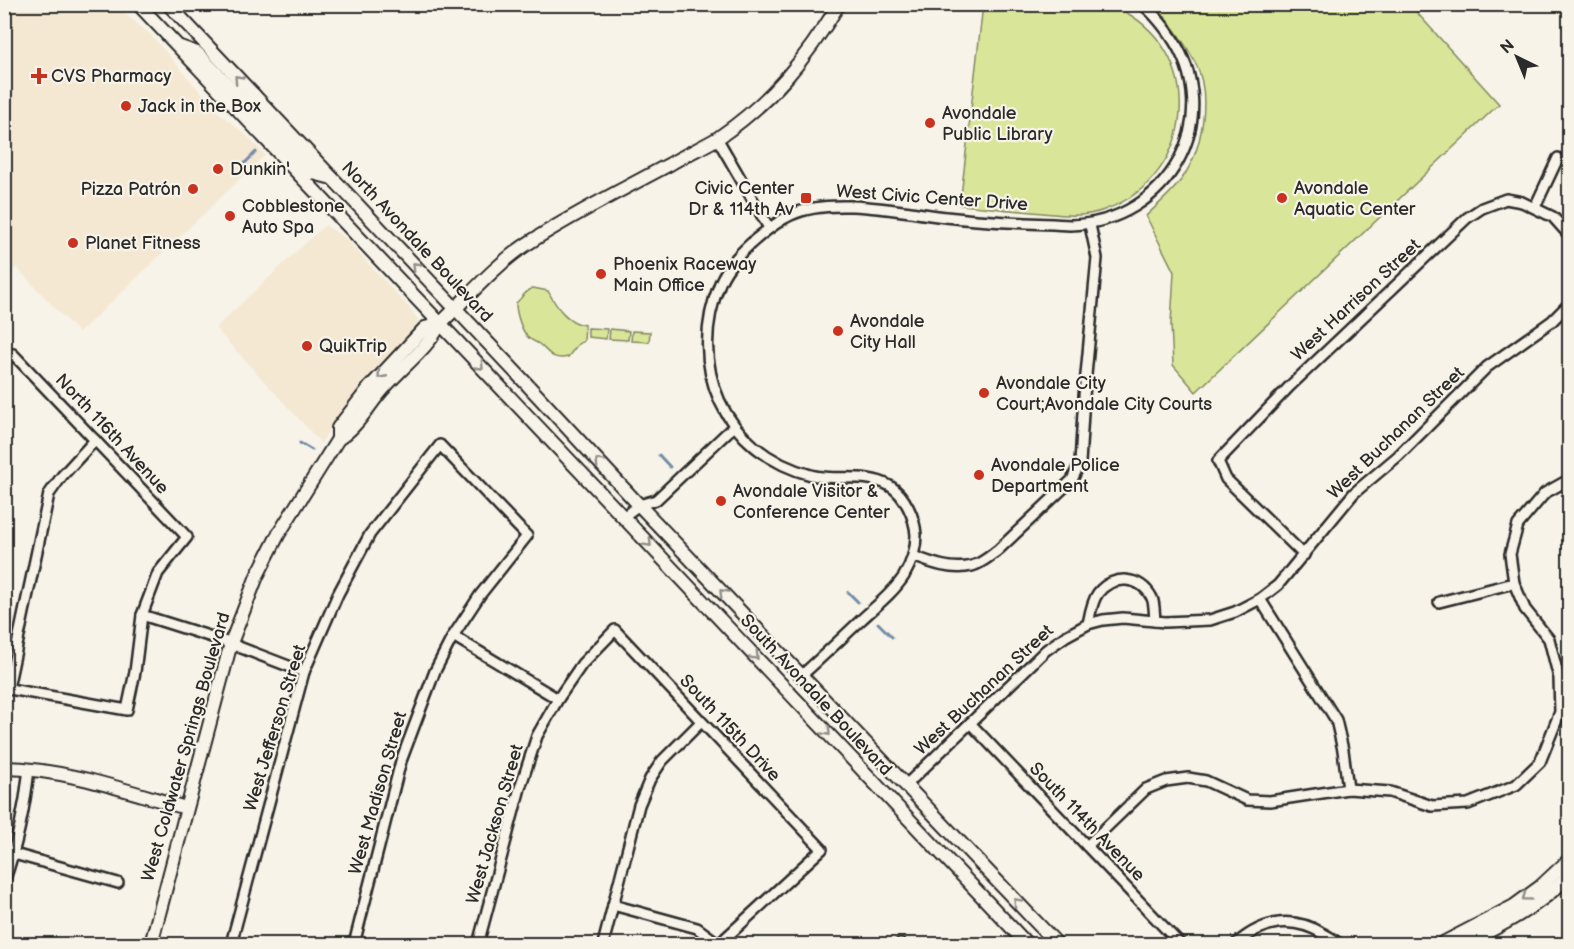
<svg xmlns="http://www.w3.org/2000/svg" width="1574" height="949" font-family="'Balsamiq Sans',sans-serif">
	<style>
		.built { fill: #f4e8d3 }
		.green { fill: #d9e598; stroke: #828862; stroke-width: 1.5 }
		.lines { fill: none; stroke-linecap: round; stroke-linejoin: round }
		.stream { stroke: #728ca8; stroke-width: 3 }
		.street-casing { stroke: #2b2b2b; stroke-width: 14 }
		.secondary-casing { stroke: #2b2b2b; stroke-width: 16 }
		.street { stroke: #f7f3e8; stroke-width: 9 }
		.secondary { stroke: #f7f3e8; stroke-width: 12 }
		.oneway { stroke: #918f8a }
		.poi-dot { fill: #c8321e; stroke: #f7f3e8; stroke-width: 2 }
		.labels { text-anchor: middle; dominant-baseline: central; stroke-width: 4.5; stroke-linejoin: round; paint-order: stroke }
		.poi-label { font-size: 18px; fill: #2b2b2b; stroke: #f7f3e8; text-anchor: start }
		.street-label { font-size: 18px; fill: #2b2b2b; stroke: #f7f3e8 }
	</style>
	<rect width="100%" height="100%" fill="#f7f3e8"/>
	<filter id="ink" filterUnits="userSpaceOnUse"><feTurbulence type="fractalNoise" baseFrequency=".0167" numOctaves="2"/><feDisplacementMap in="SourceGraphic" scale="12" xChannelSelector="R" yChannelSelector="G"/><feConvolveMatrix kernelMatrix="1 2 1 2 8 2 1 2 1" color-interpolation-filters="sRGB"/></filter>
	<g filter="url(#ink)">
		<g class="built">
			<polygon points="5,4 114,5 150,34 217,111 246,135 265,155 79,333 16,267 5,277"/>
			<polygon points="325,225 345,238 413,312 420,324 417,331 358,390 339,413 321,443 215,328"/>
		</g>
		<g class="green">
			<path d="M983,5C1014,4 1044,4 1074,4C1087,4 1103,2 1115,7C1208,48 1199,177 1104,210C1081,219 1056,214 1032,212C1008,210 984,207 960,205Z"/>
			<path d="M1156,5H1410L1499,104L1196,392L1173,365L1171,324L1174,272L1146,216C1157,205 1172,193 1181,180C1203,150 1212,95 1195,62C1184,41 1170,23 1156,5Z"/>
			<path d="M533,288L548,291C556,306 567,323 585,325L584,341L578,344L568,357C552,361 549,352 539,344C536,342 533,341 530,339C522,333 516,314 516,303C522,298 525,291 533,288Z"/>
			<polygon points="588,328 607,329 606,339 588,337"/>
			<polygon points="610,329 629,331 628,340 609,339"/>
			<polygon points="632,331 650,332 649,342 631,341"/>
		</g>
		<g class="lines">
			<g class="stream">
				<polyline points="244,164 256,152"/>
				<polyline points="300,443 312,450"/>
				<polyline points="659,455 670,467"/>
				<polyline points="848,592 858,602"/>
				<polyline points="878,623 892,637"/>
			</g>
			<defs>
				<g id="street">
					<polyline points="717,138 769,228"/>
					<polyline points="1535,207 1558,158"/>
					<polyline points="4,362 13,354 187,537 158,573 142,615 135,672 127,710 4,688"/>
					<polyline points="623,517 639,505 656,500 733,427"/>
					<polyline points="1304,555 1226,479 1218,461 1290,386 1467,218 1482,208 1506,199 1522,202 1553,217 1570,236"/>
					<path d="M913,556C931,563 952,571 972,566C981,564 990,556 997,551L1072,480L1080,463L1084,396L1097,258L1090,225"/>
					<polyline points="1260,599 1336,720 1343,750 1348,789"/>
					<polyline points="1439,602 1514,583"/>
					<polyline points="142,615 218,639 304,672"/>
					<path d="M1088,624C1090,614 1092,601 1098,593C1113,574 1141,576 1152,598C1155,605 1154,614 1155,621"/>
					<polyline points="453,636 558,699"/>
					<path d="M802,675C822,657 841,639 861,620C876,606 893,593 904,576C911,564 916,549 916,535C915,518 905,495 890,486C866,472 837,482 811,475C723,452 686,365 720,283C728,265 741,252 756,239C767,230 778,221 791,215C830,196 903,212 946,217C987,222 1029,223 1070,225C1168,223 1228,118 1170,35C1162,24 1153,12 1142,4"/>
					<polyline points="8,688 49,494 62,476 95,440"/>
					<polyline points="970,723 1180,944"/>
					<polyline points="906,785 1046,650 1066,636 1088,624 1103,620 1123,618 1165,622 1210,620 1235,612 1260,599 1278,585 1354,493 1398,456 1487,367 1552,321 1570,303"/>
					<polyline points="1087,846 1146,789 1166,781 1188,778 1206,781 1247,800 1270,801 1348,789 1390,792 1432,806 1468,804 1516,785 1540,762 1560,712 1559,678 1549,639 1525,609 1514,583 1510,554 1518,525 1545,493 1570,479"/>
					<polyline points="14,854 118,883"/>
					<path d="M4,882C17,845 25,807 29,769"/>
					<polyline points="231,944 304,672 338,594 370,534 440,445 527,536 480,595 453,636 435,671 401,761 354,944"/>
					<polyline points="478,944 520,788 537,736 558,699 582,664 615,630 822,849 719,944 697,928 613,905"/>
					<polyline points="603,944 639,805 650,779 662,761 701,722"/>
					<polyline points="900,944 901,944"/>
					<path d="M1236,944C1264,920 1292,915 1324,934C1329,937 1335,940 1339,944"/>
				</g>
				<g id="secondary">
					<polyline points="138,4 1027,944"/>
					<polyline points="168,4 522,379 639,505 1057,944"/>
					<polyline points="180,47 197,53 242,99 249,99 254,95"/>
					<polyline points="249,120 257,115 261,118 313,173 332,178"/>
					<polyline points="338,439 338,428 370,387 425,328 440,324"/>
					<path d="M4,768C66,769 127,791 186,808"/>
					<path d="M151,944L231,643L257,576L278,535L338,439C358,427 369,404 385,387C403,366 428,348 440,324C468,297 495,265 527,244C573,214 622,190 670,164C685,155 703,147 718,138C771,102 806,59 839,4"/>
					<polyline points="1441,944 1514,906 1540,887 1570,859"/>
					<path d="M1464,944C1503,925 1539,906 1570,875"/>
				</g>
			</defs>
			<use href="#street" class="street-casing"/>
			<use href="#secondary" class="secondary-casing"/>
			<use href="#street" class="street"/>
			<use href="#secondary" class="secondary"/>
		</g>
		<defs><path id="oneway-chevron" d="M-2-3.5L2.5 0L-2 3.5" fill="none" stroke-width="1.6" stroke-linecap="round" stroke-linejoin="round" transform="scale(1.5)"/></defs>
		<g class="oneway">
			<use href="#oneway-chevron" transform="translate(238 79) rotate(-133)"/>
			<use href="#oneway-chevron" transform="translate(416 266) rotate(-133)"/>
			<use href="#oneway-chevron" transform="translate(480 366) rotate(47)"/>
			<use href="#oneway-chevron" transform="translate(381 375) rotate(132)"/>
			<use href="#oneway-chevron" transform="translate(599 462) rotate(-133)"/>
			<use href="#oneway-chevron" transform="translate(648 543) rotate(47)"/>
			<use href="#oneway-chevron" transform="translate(723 593) rotate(-134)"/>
			<use href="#oneway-chevron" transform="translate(755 656) rotate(47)"/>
			<use href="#oneway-chevron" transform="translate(827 732) rotate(47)"/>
			<use href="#oneway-chevron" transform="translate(1526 897) rotate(144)"/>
			<use href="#oneway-chevron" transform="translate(1017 902) rotate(-133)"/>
		</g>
	</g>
	<g class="poi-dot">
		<path d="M36 67h6v6h6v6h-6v6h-6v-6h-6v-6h6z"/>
		<circle cx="126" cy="106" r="6"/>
		<circle cx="930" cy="123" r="6"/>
		<circle cx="218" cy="169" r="6"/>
		<circle cx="193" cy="189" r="6"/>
		<rect x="800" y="192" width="12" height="12" rx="3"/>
		<circle cx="1282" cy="198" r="6"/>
		<circle cx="230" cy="216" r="6"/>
		<circle cx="73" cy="243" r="6"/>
		<circle cx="601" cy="274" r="6"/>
		<circle cx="838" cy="331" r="6"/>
		<circle cx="307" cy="346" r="6"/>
		<circle cx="984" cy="393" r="6"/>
		<circle cx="979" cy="475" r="6"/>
		<circle cx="721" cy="501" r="6"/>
	</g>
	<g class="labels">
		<g class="poi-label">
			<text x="51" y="76">CVS Pharmacy</text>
			<text x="138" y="106">Jack in the Box</text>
			<text x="942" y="113">Avondale<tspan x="942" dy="21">Public Library</tspan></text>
			<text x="230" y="169">Dunkin'</text>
			<text x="794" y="188" text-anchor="end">Civic Center<tspan x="794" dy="21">Dr &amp; 114th Av</tspan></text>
			<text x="1294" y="188">Avondale<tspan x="1294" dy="21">Aquatic Center</tspan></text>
			<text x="181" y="189" text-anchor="end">Pizza Patrón</text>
			<text x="242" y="206">Cobblestone<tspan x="242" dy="21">Auto Spa</tspan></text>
			<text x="85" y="243">Planet Fitness</text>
			<text x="613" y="264">Phoenix Raceway<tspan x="613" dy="21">Main Office</tspan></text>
			<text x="850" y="321">Avondale<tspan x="850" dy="21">City Hall</tspan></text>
			<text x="319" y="346">QuikTrip</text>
			<text x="996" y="383">Avondale City<tspan x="996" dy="21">Court;Avondale City Courts</tspan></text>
			<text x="991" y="465">Avondale Police<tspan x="991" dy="21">Department</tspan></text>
			<text x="733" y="491">Avondale Visitor &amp;<tspan x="733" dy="21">Conference Center</tspan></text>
		</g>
		<g class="street-label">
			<text transform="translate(932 198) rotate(4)">West Civic Center Drive</text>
			<text transform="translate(417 242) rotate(47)">North Avondale Boulevard</text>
			<text transform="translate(1356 300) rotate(-43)">West Harrison Street</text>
			<text transform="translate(1396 433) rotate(-44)">West Buchanan Street</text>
			<text transform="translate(112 434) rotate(47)">North 116th Avenue</text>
			<text transform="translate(984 690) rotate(-43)">West Buchanan Street</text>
			<text transform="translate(816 695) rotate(47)">South Avondale Boulevard</text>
			<text transform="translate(275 728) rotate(-73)">West Jefferson Street</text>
			<text transform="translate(730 728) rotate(47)">South 115th Drive</text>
			<text transform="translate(186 747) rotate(-74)">West Coldwater Springs Boulevard</text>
			<text transform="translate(378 793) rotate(-74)">West Madison Street</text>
			<text transform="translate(1087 822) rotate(46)">South 114th Avenue</text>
			<text transform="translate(495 824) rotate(-74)">West Jackson Street</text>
		</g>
	</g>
	<rect width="1574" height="949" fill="none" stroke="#f7f3e8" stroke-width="24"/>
	<rect x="12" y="12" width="1550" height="925" fill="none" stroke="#2b2b2b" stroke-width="2" filter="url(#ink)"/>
	<g transform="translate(1517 57) rotate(317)" stroke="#f7f3e8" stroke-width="4.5" paint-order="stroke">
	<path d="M0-4.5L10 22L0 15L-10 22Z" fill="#2b2b2b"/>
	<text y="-9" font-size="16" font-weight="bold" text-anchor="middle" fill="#2b2b2b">N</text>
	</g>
</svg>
